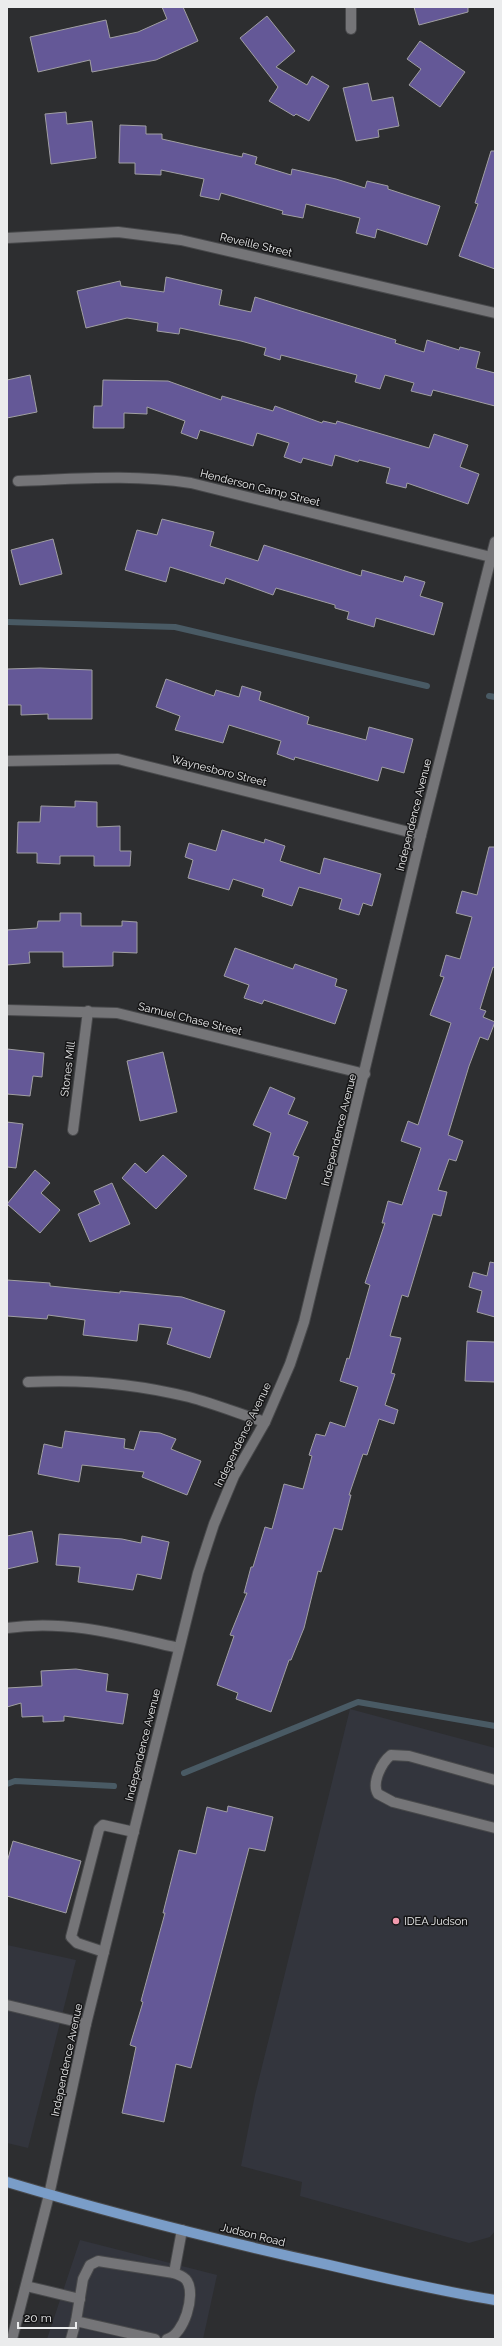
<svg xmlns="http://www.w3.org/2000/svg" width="502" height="2346" font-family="Raleway,sans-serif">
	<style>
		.built { fill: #33353d }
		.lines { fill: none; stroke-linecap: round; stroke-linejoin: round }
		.stream { stroke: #495a64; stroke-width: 6 }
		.building { fill: #645897; stroke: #a09fa2 }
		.minor-casing { stroke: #48494b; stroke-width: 12 }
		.major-casing { stroke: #48494b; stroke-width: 12 }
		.minor { stroke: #757578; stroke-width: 10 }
		.major { stroke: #7a9dc8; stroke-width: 10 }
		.poi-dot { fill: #f29aae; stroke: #161617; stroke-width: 1.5 }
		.labels { text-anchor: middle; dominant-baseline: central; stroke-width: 3; stroke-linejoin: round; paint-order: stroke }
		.street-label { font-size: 11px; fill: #ebeced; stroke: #161617 }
		.poi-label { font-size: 11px; fill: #ebeced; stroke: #161617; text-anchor: start }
	</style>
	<rect width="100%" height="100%" fill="#2d2e30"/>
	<g class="built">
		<polygon points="350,1709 495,1748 495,2231 490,2237 469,2243 300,2196 302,2182 241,2166 255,2095"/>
		<polygon points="7,1945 76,1960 28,2148 7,2143"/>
		<polygon points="80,2240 217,2275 203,2339 47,2339"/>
	</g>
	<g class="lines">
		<g class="stream">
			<polyline points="7,622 175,627 427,686"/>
			<polyline points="489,696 495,697"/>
			<polyline points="184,1773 358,1702 495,1726"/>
			<polyline points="7,1784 15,1781 114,1786"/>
		</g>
	</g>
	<g class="building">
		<polygon points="162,7 183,7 198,41 156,60 92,72 90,60 38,72 30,37 106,20 110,38 138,32 167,19"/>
		<polygon points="414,7 468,7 468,12 419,25"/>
		<polygon points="267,16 295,51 276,67 307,85 312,76 329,86 309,121 296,114 294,116 269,101 278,87 240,38"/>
		<polygon points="420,41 465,72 440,107 409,85 421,69 407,59"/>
		<polygon points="368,83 372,101 393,97 399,126 378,130 379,137 356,141 343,88"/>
		<polygon points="66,112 67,124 92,121 96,158 51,164 45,114"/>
		<polygon points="120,125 146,126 146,134 162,134 162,139 242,157 243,153 257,157 255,164 291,175 292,169 336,179 365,188 367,181 388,186 388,189 440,206 427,245 377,229 375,238 356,233 360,218 306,204 303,218 282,214 283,211 221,193 219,200 200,196 204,179 161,170 161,175 135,174 135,163 119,163"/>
		<polygon points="491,151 495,151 495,269 459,256 478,204 475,203"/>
		<polygon points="166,277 222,290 219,305 251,312 255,297 396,340 395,343 424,352 427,340 459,350 460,347 480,352 476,368 495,373 495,406 433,390 431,396 411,391 414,383 385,375 380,389 355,382 357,375 281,355 280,360 264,355 266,348 241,341 180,328 179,334 157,331 158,323 127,318 86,328 77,291 120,281 121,286 164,292"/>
		<polygon points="30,375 37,412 7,418 7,380"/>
		<polygon points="103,380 168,381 221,400 222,396 273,411 275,406 322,423 323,421 336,424 337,421 429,448 434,434 468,445 460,467 479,474 468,504 407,483 406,488 386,483 390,468 359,460 358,462 335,455 332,466 303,458 301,463 284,457 289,443 257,433 253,446 200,430 197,439 181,433 185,421 147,407 147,414 124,413 124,428 93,428 94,406 102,406"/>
		<polygon points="162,519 214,532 210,546 258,561 264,545 361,576 362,570 403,582 405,576 425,582 420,596 443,603 434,635 376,618 374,627 347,619 349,612 335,608 335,605 276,588 273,595 226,578 224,584 170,567 166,582 125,570 137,530 157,535"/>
		<polygon points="53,539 62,574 20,585 11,550"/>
		<polygon points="40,668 92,670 92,719 48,719 48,714 21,715 21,705 7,705 7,669"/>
		<polygon points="166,679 214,696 216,690 239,697 242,686 261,692 259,700 309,717 307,724 366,740 369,727 413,739 404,773 382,767 378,781 295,757 294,760 277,754 281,741 229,725 223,743 175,730 180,716 156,707"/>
		<polygon points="75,801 97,802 97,827 120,826 120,851 131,851 130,866 94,866 94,856 60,856 60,864 37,863 37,853 17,853 18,822 40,822 41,806 75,807"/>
		<polygon points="222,830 264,843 265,839 285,846 280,861 320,874 324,858 381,874 372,906 363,903 359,915 339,909 342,899 299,887 292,906 262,896 264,889 233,879 229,890 188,878 193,860 185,857 189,843 216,851"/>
		<polygon points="489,847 495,847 495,968 493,967 480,1009 486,1011 483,1017 495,1022 488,1040 480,1037 469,1066 448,1135 463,1141 456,1161 449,1159 438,1190 447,1192 441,1216 433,1214 408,1297 402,1295 390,1336 401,1338 391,1373 395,1374 385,1405 398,1410 394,1424 379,1419 367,1455 363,1454 349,1495 351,1495 342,1530 334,1528 321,1572 318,1571 304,1628 291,1660 289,1660 271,1712 236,1699 238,1693 217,1685 234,1636 230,1635 247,1593 244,1593 251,1567 253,1567 265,1527 272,1529 284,1484 303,1489 312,1456 309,1455 316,1434 325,1436 330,1422 345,1427 358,1387 340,1381 347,1358 349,1359 370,1285 365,1283 385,1223 382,1223 388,1201 402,1205 421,1148 401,1141 408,1121 418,1125 451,1023 430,1015 444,977 440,976 446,955 460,959 472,917 456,913 462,891 477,895"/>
		<polygon points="60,913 81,913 81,926 122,926 122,921 137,922 137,953 113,952 113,966 63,967 63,952 29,952 30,963 7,965 7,930 37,928 38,921 60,921"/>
		<polygon points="235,948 293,969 295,964 337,979 335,986 347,990 335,1024 264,1000 262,1004 244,998 249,985 224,976"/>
		<polygon points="7,1049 44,1053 42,1077 33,1076 30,1096 7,1094"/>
		<polygon points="163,1052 177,1112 140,1121 127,1061"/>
		<polygon points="270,1087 295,1098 288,1114 308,1122 293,1155 299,1157 286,1199 254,1189 271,1133 253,1125"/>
		<polygon points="7,1122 23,1124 16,1168 7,1167"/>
		<polygon points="163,1155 187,1176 156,1209 122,1178 135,1163 146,1173"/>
		<polygon points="35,1170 50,1183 41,1193 60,1210 40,1233 7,1204"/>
		<polygon points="112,1183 130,1224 90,1242 78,1214 100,1204 94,1191"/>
		<polygon points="490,1262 495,1263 495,1317 477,1312 482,1291 469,1287 473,1272 487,1276"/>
		<polygon points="7,1280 50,1283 50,1286 120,1293 120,1291 182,1297 225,1311 210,1358 167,1344 172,1328 139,1324 137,1341 83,1335 85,1320 48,1315 47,1319 7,1316"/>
		<polygon points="467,1341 495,1342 495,1382 465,1381"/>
		<polygon points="65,1431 125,1439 124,1448 134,1450 140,1431 160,1433 176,1439 171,1449 201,1461 187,1495 142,1477 144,1472 82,1465 79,1482 38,1474 44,1444 62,1448"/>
		<polygon points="32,1531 38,1562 7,1569 7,1536"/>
		<polygon points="59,1534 122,1539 141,1543 142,1536 169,1542 161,1579 137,1574 133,1590 78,1582 80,1567 56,1565"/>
		<polygon points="76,1669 108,1674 106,1691 128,1694 123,1724 64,1716 64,1721 43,1722 43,1716 22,1717 21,1703 7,1707 7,1688 42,1686 41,1671"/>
		<polygon points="228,1806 273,1817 265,1851 249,1848 191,2068 176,2064 164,2122 122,2113 136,2047 130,2045 143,2002 141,2001 165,1913 163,1913 179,1850 196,1854 207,1807 227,1812"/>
		<polygon points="13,1841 81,1861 66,1913 7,1896 7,1862"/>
	</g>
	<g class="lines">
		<defs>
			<g id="minor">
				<polyline points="351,7 351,29"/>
				<polyline points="7,238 118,232 181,240 495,313"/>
				<path d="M18,481C76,479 133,474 191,483L491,557"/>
				<polyline points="7,761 118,759 421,835"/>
				<polyline points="7,1010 117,1013 365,1074"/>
				<polyline points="73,1130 88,1011"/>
				<path d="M28,1382C82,1379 137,1384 189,1397C215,1404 240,1414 265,1422"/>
				<path d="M7,1628C66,1619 122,1635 179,1648"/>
				<path d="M495,1780L409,1756L391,1755C382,1762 371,1783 378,1794L393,1802L495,1828"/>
				<polyline points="104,1952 77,1943 71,1937 99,1829 103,1825 134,1832"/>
				<polyline points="7,2005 86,2024"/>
				<polyline points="174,2273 182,2230"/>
				<polyline points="26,2286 80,2299"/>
				<polyline points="12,2339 49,2195 86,2024 198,1573 214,1524 234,1476 265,1422 290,1364 304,1322 421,835 495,542"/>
				<polyline points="71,2339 76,2321"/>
				<path d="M155,2339L76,2321L83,2279L90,2265L98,2261L174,2273C179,2275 184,2276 187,2281C196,2295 184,2335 167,2339"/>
			</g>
			<path id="major" d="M7,2182C114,2214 221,2241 329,2265C384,2278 439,2291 495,2300"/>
		</defs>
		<use href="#minor" class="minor-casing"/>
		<use href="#major" class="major-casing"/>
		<use href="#minor" class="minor"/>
		<use href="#major" class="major"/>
	</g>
	<circle class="poi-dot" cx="396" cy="1921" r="4"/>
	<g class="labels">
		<g class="street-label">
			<text transform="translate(256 245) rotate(13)">Reveille Street</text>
			<text transform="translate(260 488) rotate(14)">Henderson Camp Street</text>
			<text transform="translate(219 771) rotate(14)">Waynesboro Street</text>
			<text transform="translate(414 815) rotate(-76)">Independence Avenue</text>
			<text transform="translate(190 1019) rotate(14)">Samuel Chase Street</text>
			<text transform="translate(68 1069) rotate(-83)">Stones Mill</text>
			<text transform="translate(339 1130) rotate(-76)">Independence Avenue</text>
			<text transform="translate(243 1435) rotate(-64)">Independence Avenue</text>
			<text transform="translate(143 1745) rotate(-76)">Independence Avenue</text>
			<text transform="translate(67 2060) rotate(-78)">Independence Avenue</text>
			<text transform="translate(253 2235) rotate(14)">Judson Road</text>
		</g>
		<g class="poi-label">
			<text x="404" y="1921">IDEA Judson</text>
		</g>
	</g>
	<rect width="502" height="2346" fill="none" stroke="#ebeced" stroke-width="16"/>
	<path d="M18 2322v6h58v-6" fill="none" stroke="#ebeced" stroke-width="2"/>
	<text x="24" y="2322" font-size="12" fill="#ebeced" stroke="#161617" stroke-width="3" paint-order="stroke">20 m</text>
</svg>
